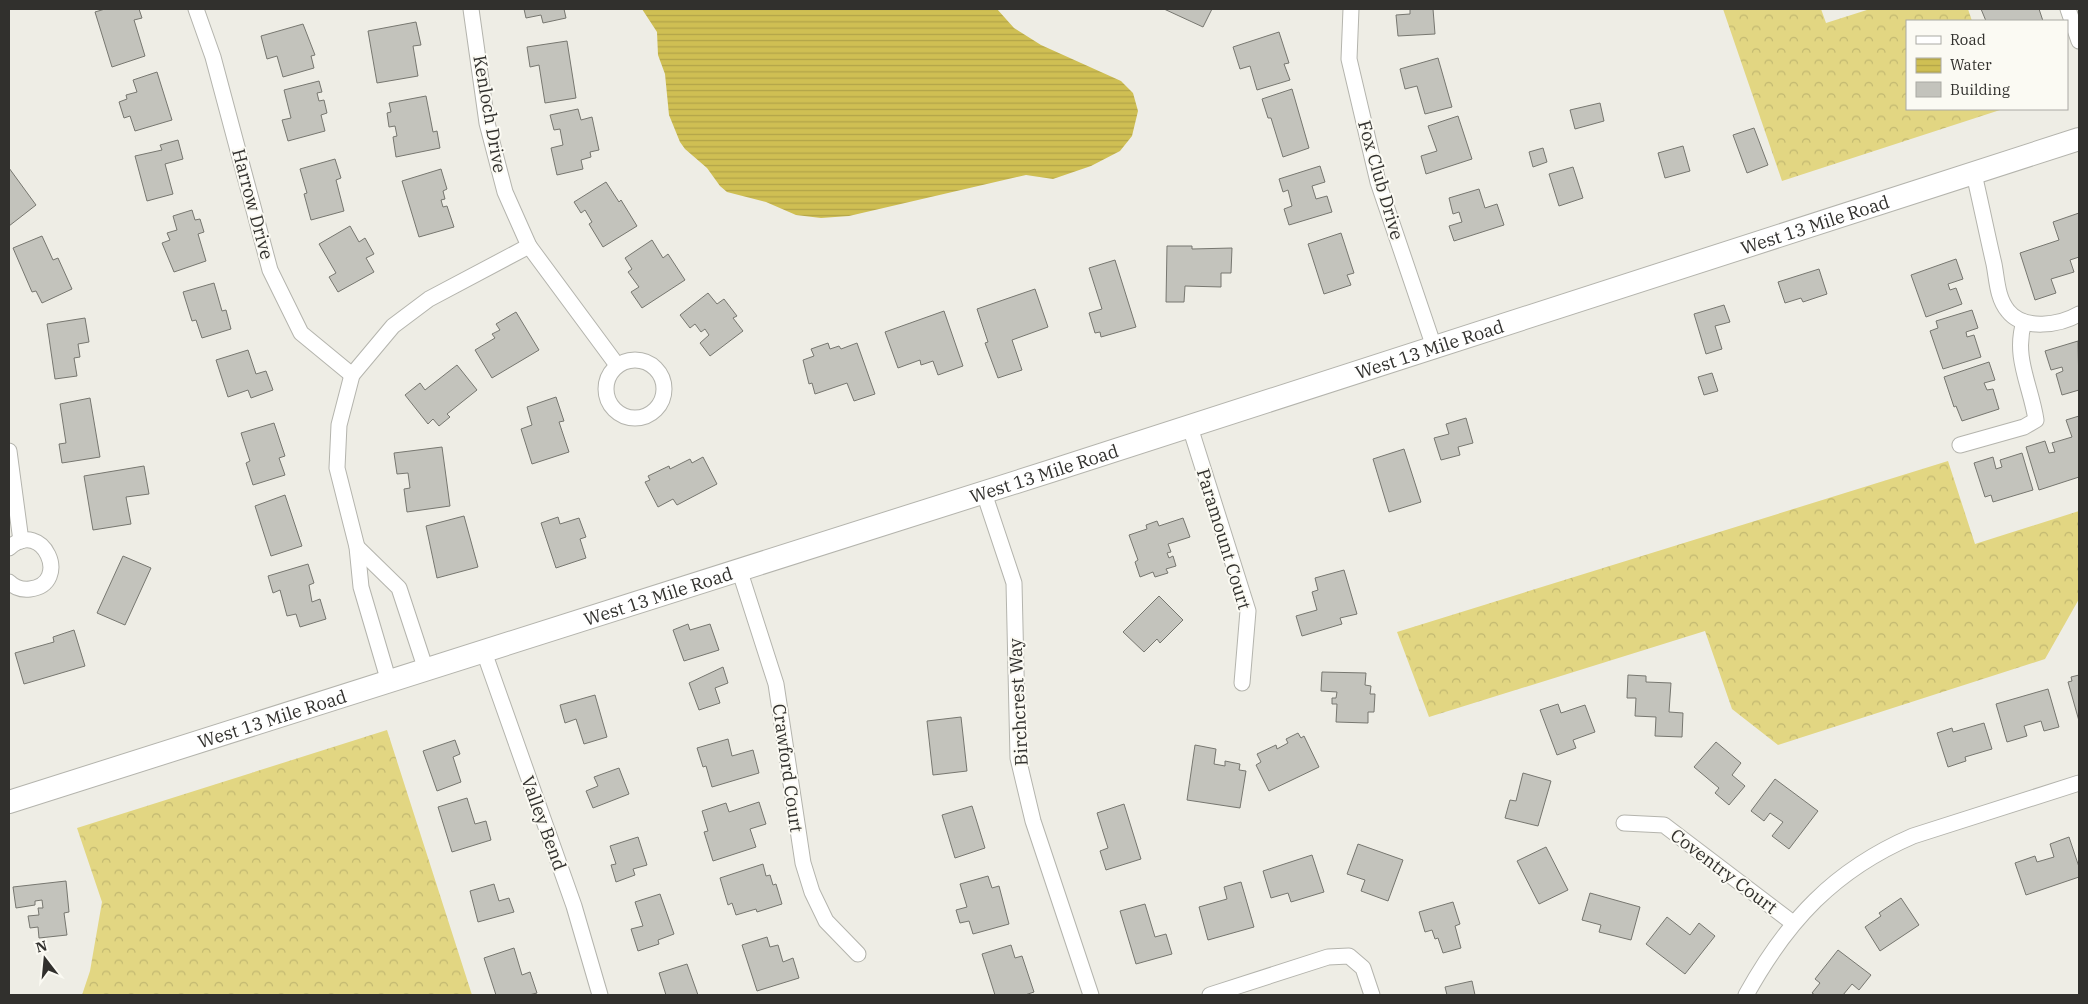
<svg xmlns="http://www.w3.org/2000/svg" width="2088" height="1004" font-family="'IBM Plex Serif',serif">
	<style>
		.forest { fill: url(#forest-crowns) }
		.water { fill: url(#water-rules) }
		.building { fill: #c3c3bc; stroke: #777770 }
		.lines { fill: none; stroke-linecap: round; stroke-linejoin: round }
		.street-casing { stroke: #b4b4ad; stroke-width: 17 }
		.secondary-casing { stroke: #b4b4ad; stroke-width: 24 }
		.street { stroke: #fff; stroke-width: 15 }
		.secondary { stroke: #fff; stroke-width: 22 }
		.labels { text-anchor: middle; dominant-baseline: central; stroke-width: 4; stroke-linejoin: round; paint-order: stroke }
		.street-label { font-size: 18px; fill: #31302d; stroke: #fbfaf3 }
	</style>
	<defs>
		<pattern id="forest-crowns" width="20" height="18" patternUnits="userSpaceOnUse" patternTransform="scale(1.25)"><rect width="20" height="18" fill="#e2d682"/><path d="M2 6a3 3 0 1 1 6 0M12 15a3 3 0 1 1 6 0" fill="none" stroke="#c2b871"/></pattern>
		<pattern id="water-rules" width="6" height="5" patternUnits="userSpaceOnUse" patternTransform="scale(1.25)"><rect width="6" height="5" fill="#cfbf53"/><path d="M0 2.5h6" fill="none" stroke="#b2a449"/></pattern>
	</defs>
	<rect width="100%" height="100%" fill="#eeede5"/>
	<g class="forest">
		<polygon points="1723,9 1821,9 1826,23 1870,9 1968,9 1972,21 1907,21 1907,109 2000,110 1782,181"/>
		<polygon points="1948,461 1975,544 2079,511 2079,599 2045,659 1778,745 1732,709 1705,631 1429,717 1397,632"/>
		<polygon points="387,730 472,995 82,995 90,971 102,902 77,828"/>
	</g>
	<polygon class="water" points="642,9 997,9 1014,28 1041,45 1121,81 1133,93 1138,111 1132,136 1120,151 1091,166 1053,179 1026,175 849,216 821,218 796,215 766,202 727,192 720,186 707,168 685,149 680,142 669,115 665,74 658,55 657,32"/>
	<g class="building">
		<polygon points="105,9 139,9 142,18 134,20 145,56 112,67 95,12"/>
		<polygon points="524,9 564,9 566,18 543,23 541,15 526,18"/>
		<polygon points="1164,9 1212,9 1203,27"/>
		<polygon points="1410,9 1433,9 1435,34 1398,36 1396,15 1410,14"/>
		<polygon points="1981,9 2039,9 2043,21 1986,21"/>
		<polygon points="416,22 421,45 413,46 418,76 377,83 368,31"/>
		<polygon points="303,24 315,55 311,56 314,68 283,77 277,56 267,59 261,36"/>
		<polygon points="1279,32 1289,63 1284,64 1290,80 1257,90 1250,66 1240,69 1233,47"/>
		<polygon points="567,41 576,98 545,103 539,65 530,67 527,47"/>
		<polygon points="1438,58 1452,107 1425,114 1417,86 1405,89 1400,69"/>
		<polygon points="157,72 172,120 135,131 130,116 124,118 119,102 127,99 126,95 137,92 133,80"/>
		<polygon points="319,81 322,92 317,93 319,101 324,100 327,113 321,115 325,131 288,141 282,120 291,118 284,90"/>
		<polygon points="1292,89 1309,148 1283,157 1271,118 1268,118 1262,99"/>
		<polygon points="426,96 433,132 437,131 440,148 396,157 393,137 397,136 395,126 389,127 387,113 391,112 389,103"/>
		<polygon points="1600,103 1604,121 1575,129 1570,110"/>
		<polygon points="578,109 581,120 592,117 599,150 590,152 591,157 581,160 583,169 557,175 551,148 563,145 560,129 554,130 550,115"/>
		<polygon points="1458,116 1472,159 1426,174 1421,156 1437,151 1428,126"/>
		<polygon points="1754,128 1768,165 1747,173 1733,135"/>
		<polygon points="178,140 183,159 165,164 173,194 147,201 135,156 162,150 160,145"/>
		<polygon points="1683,146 1690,171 1665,178 1658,153"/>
		<polygon points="1543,148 1547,162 1533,167 1529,152"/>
		<polygon points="335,159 341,178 336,180 344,211 311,220 304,194 307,193 300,169"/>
		<polygon points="1320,166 1325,182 1312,186 1316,199 1327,196 1332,212 1289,225 1284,209 1292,206 1288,190 1283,192 1279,179"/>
		<polygon points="1573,167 1583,198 1559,206 1549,174"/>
		<polygon points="9,168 36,205 9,226"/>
		<polygon points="441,169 447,189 443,191 445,199 441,200 443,207 447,206 454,227 419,237 402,181"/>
		<polygon points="606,182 619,202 621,200 637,226 603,247 589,224 592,222 585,210 581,213 574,202"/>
		<polygon points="1479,189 1485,208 1497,204 1504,225 1454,241 1449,226 1462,222 1459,212 1453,214 1449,198"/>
		<polygon points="192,210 195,220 200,219 204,232 198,234 206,261 174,272 162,243 170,240 167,233 177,230 173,216"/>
		<polygon points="2079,213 2079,257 2070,260 2074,272 2051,279 2056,293 2035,300 2020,253 2059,240 2053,222"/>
		<polygon points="350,226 359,242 365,238 374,254 366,258 374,272 338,292 329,277 336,273 319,244"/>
		<polygon points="1341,233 1354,273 1347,275 1351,285 1324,294 1308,244"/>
		<polygon points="42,236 53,260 58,258 72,289 42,303 36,291 32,292 13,248"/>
		<polygon points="652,240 663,258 668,254 685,280 642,308 631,292 639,287 628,272 632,269 625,258"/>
		<polygon points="1167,246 1192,246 1192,249 1232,248 1231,273 1221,273 1221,287 1185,286 1184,302 1166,302"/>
		<polygon points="1956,259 1963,279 1948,284 1950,290 1956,288 1962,304 1926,317 1911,275"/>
		<polygon points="1115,260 1136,327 1101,337 1100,332 1095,333 1089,313 1102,309 1089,268"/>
		<polygon points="1819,269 1827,294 1803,302 1801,298 1785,303 1778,282"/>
		<polygon points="214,283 222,311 226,310 231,329 202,338 196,320 192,321 183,292"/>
		<polygon points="1035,289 1048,327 1012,340 1022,370 998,378 985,343 988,342 977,309"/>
		<polygon points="708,293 717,304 724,299 737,316 733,318 743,331 710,356 700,343 709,335 705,329 701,332 695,324 690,328 680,315"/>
		<polygon points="1724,305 1730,322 1715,326 1722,349 1706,354 1694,314"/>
		<polygon points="1972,310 1978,328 1966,332 1967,337 1974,335 1981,357 1943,369 1930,331 1938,328 1936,321"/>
		<polygon points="944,311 963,366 938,375 933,361 921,365 920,360 898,368 885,332"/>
		<polygon points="516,312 539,350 492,378 475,350 495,338 492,334 500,330 496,324"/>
		<polygon points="85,318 89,342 78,344 80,357 74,358 77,376 55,379 47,324"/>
		<polygon points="2078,341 2079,390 2062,395 2056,374 2063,371 2062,367 2051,370 2045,351"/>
		<polygon points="828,343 830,349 839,346 841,349 857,343 875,394 854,401 847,383 815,394 812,383 809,384 803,360 814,356 811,349"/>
		<polygon points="248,350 256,374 266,371 273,390 251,398 248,390 228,397 216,360"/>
		<polygon points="1989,362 1995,380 1984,383 1987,390 1993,389 1999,409 1962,421 1956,406 1954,407 1944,377"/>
		<polygon points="457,365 477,390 447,414 450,417 439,426 433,419 428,424 405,395 420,383 425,390"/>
		<polygon points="1712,373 1718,391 1704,395 1698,377"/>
		<polygon points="556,397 564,421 559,422 569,452 532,464 521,429 532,425 527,407"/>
		<polygon points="90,398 100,457 62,463 59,444 66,443 60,404"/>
		<polygon points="2079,416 2079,477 2039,490 2026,447 2045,441 2049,453 2055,452 2052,443 2072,437 2066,420"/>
		<polygon points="1466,418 1473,443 1458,447 1460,455 1441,460 1434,438 1449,434 1446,424"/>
		<polygon points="274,423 285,456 279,458 285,475 253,485 246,463 250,461 241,433"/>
		<polygon points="442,447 450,506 407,512 404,489 410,488 408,473 397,474 394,453"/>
		<polygon points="1404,449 1421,502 1389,512 1373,459"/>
		<polygon points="2022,453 2033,490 1993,502 1991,495 1985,497 1974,463 1993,457 1996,469 2002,467 2000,460"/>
		<polygon points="703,457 717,484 677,505 673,499 658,507 645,482 650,480 648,476 669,466 670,469 690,459 692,463"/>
		<polygon points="144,466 149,494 126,497 131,524 93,530 84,476"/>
		<polygon points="285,495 302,546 271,556 255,506"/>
		<polygon points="464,516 478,567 437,578 426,526"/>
		<polygon points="558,517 560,524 579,518 586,537 580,539 586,558 556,568 541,523"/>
		<polygon points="1183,518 1190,537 1168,544 1171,552 1167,553 1169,558 1173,556 1176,566 1166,569 1168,573 1155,577 1153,572 1140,577 1135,562 1138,560 1129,535 1147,529 1146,525 1157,521 1159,526"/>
		<polygon points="123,556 151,568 125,625 97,613"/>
		<polygon points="308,564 314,583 309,585 312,602 320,599 326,619 300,627 296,614 287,616 280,590 273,593 268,576"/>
		<polygon points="1344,570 1357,614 1340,618 1342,624 1302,636 1296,616 1317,610 1312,592 1318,590 1315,578"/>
		<polygon points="1159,596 1183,620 1160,643 1157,639 1144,652 1123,632"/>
		<polygon points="688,624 690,630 710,624 719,650 684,661 673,630"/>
		<polygon points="74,630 85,666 24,684 15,653 54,642 53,637"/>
		<polygon points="723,667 728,683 715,688 720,703 699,710 689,683"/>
		<polygon points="1322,672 1366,673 1365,685 1371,686 1370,694 1375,694 1374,712 1368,712 1368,723 1336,722 1337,704 1332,704 1332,698 1336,698 1337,692 1321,691"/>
		<polygon points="1628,675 1646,676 1646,682 1671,683 1669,712 1683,713 1682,737 1655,736 1656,717 1635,716 1636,698 1627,698"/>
		<polygon points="2079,675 2079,721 2068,682 2072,681 2071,677"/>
		<polygon points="2048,689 2059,727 2044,731 2041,721 2024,726 2027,736 2007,742 1996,704"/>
		<polygon points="595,695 607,737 584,744 576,719 565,723 560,705"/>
		<polygon points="1558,704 1561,713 1585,705 1595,732 1573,740 1576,748 1557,755 1540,710"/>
		<polygon points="961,717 967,771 933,775 927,721"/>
		<polygon points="1984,723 1992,749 1965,757 1966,761 1948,767 1937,733 1952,728 1953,732"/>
		<polygon points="1298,733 1301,738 1304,736 1319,767 1269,791 1256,765 1261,762 1257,754 1276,745 1277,749 1288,743 1286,739"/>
		<polygon points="728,739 732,756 753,750 759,773 712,787 706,766 703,767 697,748"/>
		<polygon points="455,740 460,754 453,757 461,782 437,791 423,751"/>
		<polygon points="1716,742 1741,763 1732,775 1745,786 1729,805 1715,793 1719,788 1694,767"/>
		<polygon points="1195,745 1216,749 1214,764 1225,766 1225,761 1240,764 1239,770 1246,771 1240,808 1187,800"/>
		<polygon points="619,768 629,794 593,808 586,791 598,786 594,777"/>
		<polygon points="1523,773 1551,781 1538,826 1505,818 1510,800 1516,801"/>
		<polygon points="1775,779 1818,811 1789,849 1772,836 1783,822 1770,813 1764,821 1751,811"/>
		<polygon points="467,798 475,824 486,821 491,840 452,852 438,807"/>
		<polygon points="759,802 766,824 750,829 756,847 713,861 704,832 708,831 702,811 726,803 729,812"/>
		<polygon points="1124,804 1141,859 1106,870 1100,851 1108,848 1097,813"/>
		<polygon points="972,806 985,848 955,858 942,815"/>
		<polygon points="638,837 647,865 633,869 635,875 616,882 611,865 616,864 610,846"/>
		<polygon points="2069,837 2079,867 2079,877 2026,895 2015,863 2035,856 2037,862 2054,857 2050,844"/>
		<polygon points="1358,844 1403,860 1388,901 1361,891 1365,880 1347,874"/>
		<polygon points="1546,847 1568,890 1539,904 1517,861"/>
		<polygon points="1312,855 1324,892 1291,902 1288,893 1271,898 1263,871"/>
		<polygon points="763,864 766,876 770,875 773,885 776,884 782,904 757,912 756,909 736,915 732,903 728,905 720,878"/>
		<polygon points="988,876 992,888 999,886 1009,924 973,934 969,921 960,923 956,910 967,907 960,884"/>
		<polygon points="66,881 69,912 64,913 67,935 39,938 38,927 30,928 28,916 39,915 38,908 43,908 42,900 35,901 35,905 16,908 13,887"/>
		<polygon points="1241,882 1254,927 1208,940 1199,907 1227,899 1224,887"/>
		<polygon points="494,884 499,901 509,898 514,912 478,922 470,891"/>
		<polygon points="1590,893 1640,907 1631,940 1599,932 1601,925 1582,920"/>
		<polygon points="660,894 674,934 658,940 659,944 638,951 631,929 643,926 635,902"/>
		<polygon points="1901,898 1919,925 1880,951 1865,927 1881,916 1879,913"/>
		<polygon points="1453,902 1460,924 1455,926 1461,948 1443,953 1438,938 1435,939 1432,930 1425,932 1419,912"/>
		<polygon points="1145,904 1155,937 1166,934 1172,954 1136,964 1120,911"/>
		<polygon points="1667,917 1690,935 1699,923 1715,936 1685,974 1646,944"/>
		<polygon points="767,937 770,947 778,945 783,962 793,958 799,978 757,991 742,945"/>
		<polygon points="1011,945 1015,958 1022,956 1034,992 1025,995 995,995 982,954"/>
		<polygon points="514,948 522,975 530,972 537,993 529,995 496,995 484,958"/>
		<polygon points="1838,950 1871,975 1859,990 1852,984 1843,995 1815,995 1812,993 1820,983 1815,979"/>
		<polygon points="687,964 698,995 666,995 659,973"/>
		<polygon points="1472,981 1475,995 1447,995 1445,987"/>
	</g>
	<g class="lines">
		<defs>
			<g id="street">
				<polyline points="196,9 213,57 270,270 301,333 352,375"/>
				<polyline points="471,9 487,123 505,192 529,246 617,365"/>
				<polyline points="1351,9 1349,59 1378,182 1434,347"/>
				<polyline points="2068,9 2079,41"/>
				<path d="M1974,174C1981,204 1987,234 1994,264C1997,279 1997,298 2008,311C2024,331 2060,325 2079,314"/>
				<circle cx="635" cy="389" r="29"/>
				<polyline points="1190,427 1248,611 1242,683"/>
				<path d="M1960,445L2024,427L2036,420C2031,386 2013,357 2024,322"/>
				<polyline points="9,451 21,541"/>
				<polyline points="984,493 1014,583 1018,758 1033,821 1091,995"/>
				<polyline points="357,547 399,588 426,670"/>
				<path d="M9,548C43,517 72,584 30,589C22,590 15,588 9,582"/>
				<polyline points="739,569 776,684 803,863 812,892 826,921 858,954"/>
				<polyline points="484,652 574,906 600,995"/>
				<polyline points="389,682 361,587 357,547 337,468 339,425 352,375 393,326 429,299 529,246"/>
				<polyline points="1624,823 1664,825 1793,923"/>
				<polyline points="1210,995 1328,957 1349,956 1363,968 1372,995"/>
				<path d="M1746,995C1787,921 1834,870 1913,836L2079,783"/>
			</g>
			<g id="secondary">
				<path id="s1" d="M9,802L1051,471L2079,139"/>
			</g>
		</defs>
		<use href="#street" class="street-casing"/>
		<use href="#secondary" class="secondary-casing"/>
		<use href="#street" class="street"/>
		<use href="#secondary" class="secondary"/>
	</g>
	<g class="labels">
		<g class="street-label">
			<text transform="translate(490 114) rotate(80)">Kenloch Drive</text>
			<text transform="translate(1381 180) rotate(74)">Fox Club Drive</text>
			<text transform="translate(253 204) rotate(75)">Harrow Drive</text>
			<text stroke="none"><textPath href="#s1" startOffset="1896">West 13 Mile Road</textPath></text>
			<text stroke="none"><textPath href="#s1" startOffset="1491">West 13 Mile Road</textPath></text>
			<text stroke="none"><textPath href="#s1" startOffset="1086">West 13 Mile Road</textPath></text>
			<text transform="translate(1224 539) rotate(73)">Paramount Court</text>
			<text stroke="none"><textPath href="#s1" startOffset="681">West 13 Mile Road</textPath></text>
			<text transform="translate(1018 702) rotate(-93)">Birchcrest Way</text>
			<text stroke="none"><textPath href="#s1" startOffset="276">West 13 Mile Road</textPath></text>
			<text transform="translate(788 768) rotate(82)">Crawford Court</text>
			<text transform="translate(544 823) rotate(70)">Valley Bend</text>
			<text transform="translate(1724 871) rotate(37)">Coventry Court</text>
		</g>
	</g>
	<rect width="2088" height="1004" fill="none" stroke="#31302d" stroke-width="20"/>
	<rect x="1906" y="20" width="162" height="90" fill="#fbfaf3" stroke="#aaa9a4"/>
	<rect x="1916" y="36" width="25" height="8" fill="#ffffff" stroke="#aaa9a4"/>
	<text x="1950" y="45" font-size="15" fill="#31302d">Road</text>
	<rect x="1916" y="58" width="25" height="15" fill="url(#water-rules)" stroke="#aaa9a4"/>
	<text x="1950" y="70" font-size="15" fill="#31302d">Water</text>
	<rect x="1916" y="82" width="25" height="15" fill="#c3c3bc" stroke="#aaa9a4"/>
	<text x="1950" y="95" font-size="15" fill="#31302d">Building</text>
	<g transform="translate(45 959) rotate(344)" stroke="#fbfaf3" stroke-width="4" paint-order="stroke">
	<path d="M0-4L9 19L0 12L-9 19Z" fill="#31302d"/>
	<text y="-8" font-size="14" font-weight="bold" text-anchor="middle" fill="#31302d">N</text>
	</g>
</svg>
